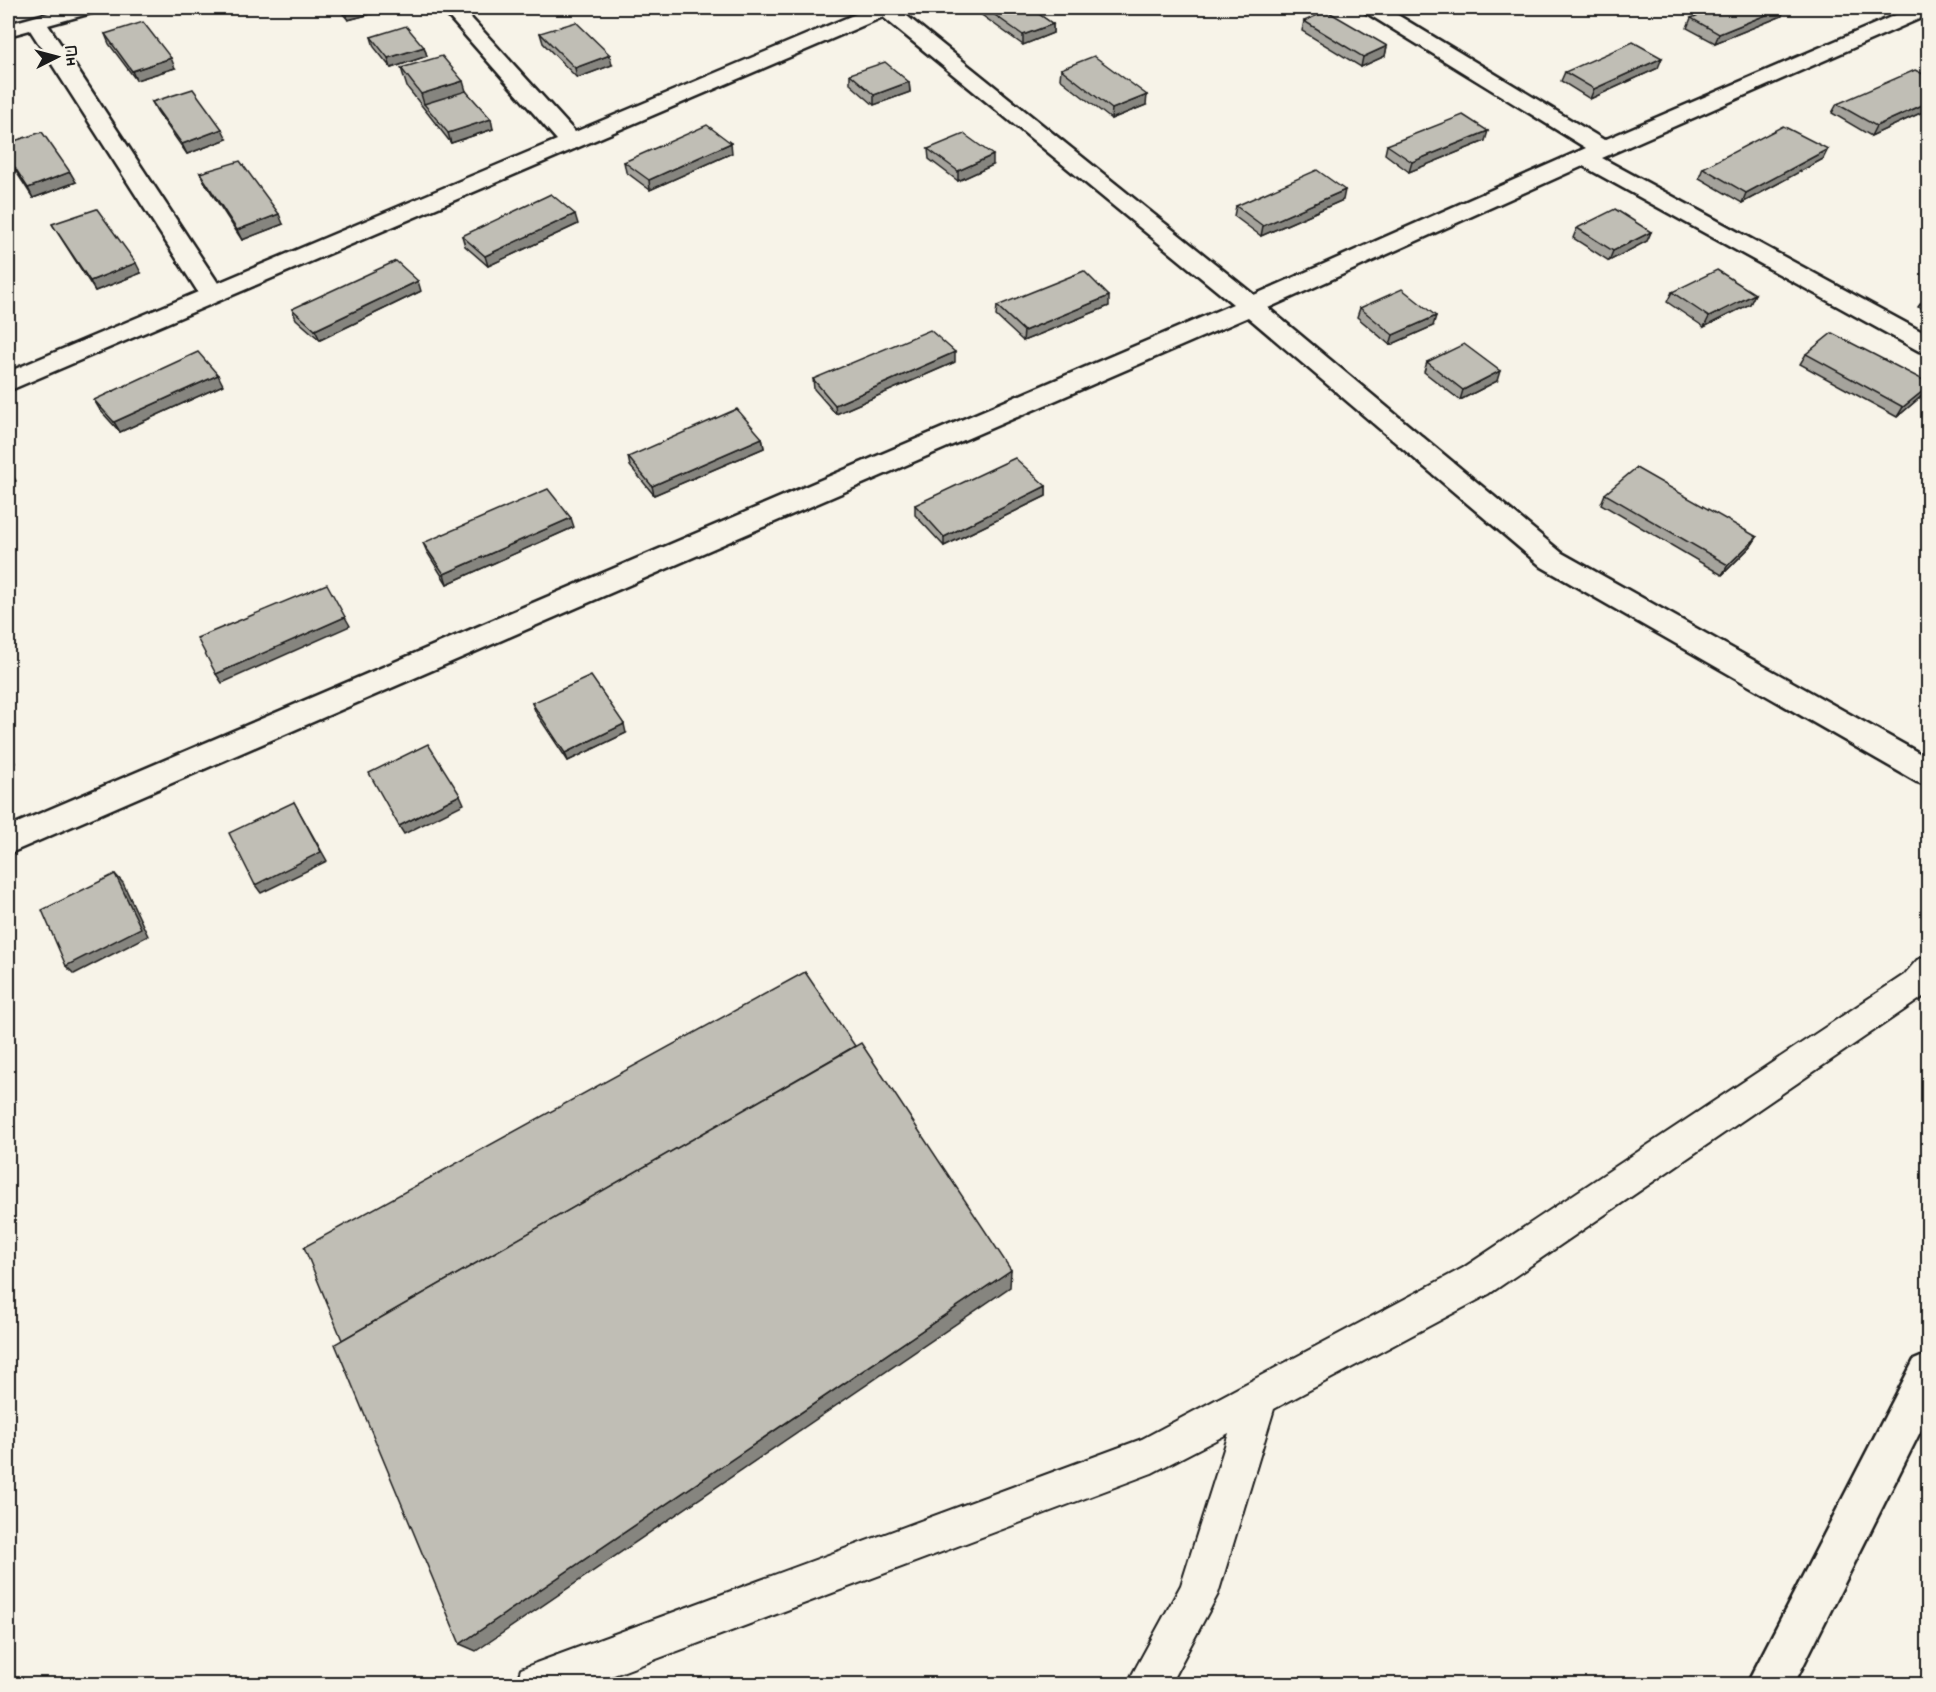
<svg xmlns="http://www.w3.org/2000/svg" width="1936" height="1692" font-family="'Balsamiq Sans',sans-serif">
	<style>
		.lines { fill: none; stroke-linecap: round; stroke-linejoin: round }
		.service-casing { stroke: #1c1c1c; stroke-width: 4 }
		.minor-casing { stroke: #1c1c1c; stroke-width: 5 }
		.service { fill: #f7f3e8; fill-rule: evenodd }
		.minor { fill: #f7f3e8; fill-rule: evenodd }
		.wall { fill: #a5a39c; stroke: #1c1c1c; stroke-width: 1.5 }
		.shaded-wall { fill: #86857f; stroke: #1c1c1c; stroke-width: 1.5 }
		.building { fill: #c0beb5; stroke: #1c1c1c; stroke-width: 1.5 }
	</style>
	<rect width="100%" height="100%" fill="#f7f3e8"/>
	<filter id="ink" filterUnits="userSpaceOnUse"><feTurbulence type="fractalNoise" baseFrequency=".0167" numOctaves="2"/><feDisplacementMap in="SourceGraphic" scale="12" xChannelSelector="R" yChannelSelector="G"/><feConvolveMatrix kernelMatrix="1 2 1 2 8 2 1 2 1" color-interpolation-filters="sRGB"/></filter>
	<g filter="url(#ink)">
		<g class="lines">
			<defs>
				<polygon id="service" points="1928,956 1928,992 1926,995 1489,1294 1274,1409 1218,1594 1170,1684 1127,1684 1181,1585 1229,1433 1152,1473 590,1684 516,1684 521,1669 536,1663 1142,1439 1463,1268 1904,975 1917,960"/>
				<g id="minor">
					<polygon points="67,8 98,8 95,12 48,25 218,283 557,140 441,8 462,8 575,132 870,8 897,8 1254,295 1586,148 1365,12 1362,8 1386,8 1604,140 1912,8 1928,8 1928,15 1602,158 1928,335 1928,353 1919,351 1583,166 1268,308 1562,553 1928,758 1928,786 1917,782 1542,567 1248,317 8,854 8,827 1233,304 883,17 8,391 8,372 198,292 30,30 8,36 8,24"/>
					<polygon points="1928,1354 1928,1416 1794,1684 1747,1684 1914,1360"/>
				</g>
			</defs>
			<use href="#service" class="service-casing"/>
			<use href="#minor" class="minor-casing"/>
			<use href="#service" class="service"/>
			<use href="#minor" class="minor"/>
		</g>
		<g class="wall">
			<polygon points="338,8 385,8 386,10 348,20"/>
			<polygon points="511,8 537,8 518,14"/>
			<polygon points="766,8 787,8 772,13"/>
			<polygon points="972,8 1030,8 1053,24 1053,33 1023,45"/>
			<polygon points="1782,16 1715,43 1687,28 1691,18"/>
			<polygon points="1304,21 1387,46 1385,56 1361,67 1302,31"/>
			<polygon points="540,33 612,65 577,78 543,43"/>
			<polygon points="105,34 175,68 136,80 109,44"/>
			<polygon points="371,37 424,47 427,56 391,68 374,47"/>
			<polygon points="401,68 466,91 493,129 451,143 407,87"/>
			<polygon points="1658,68 1590,99 1561,81 1565,72"/>
			<polygon points="1061,69 1146,105 1111,119 1060,79"/>
			<polygon points="850,74 909,82 910,92 874,105 850,84"/>
			<polygon points="1929,77 1929,109 1871,136 1832,113 1837,104"/>
			<polygon points="152,102 227,139 187,154 157,111"/>
			<polygon points="1485,141 1409,172 1385,154 1387,145"/>
			<polygon points="8,143 76,182 33,198 8,159"/>
			<polygon points="928,149 993,165 958,181 929,159"/>
			<polygon points="732,153 650,190 626,172 624,162"/>
			<polygon points="1823,159 1742,203 1699,178 1703,168"/>
			<polygon points="200,173 283,224 242,240 205,183"/>
			<polygon points="1343,200 1261,236 1234,216 1236,206"/>
			<polygon points="52,224 141,273 95,291"/>
			<polygon points="578,224 488,266 465,246 462,236"/>
			<polygon points="1577,228 1651,232 1647,241 1609,261 1573,238"/>
			<polygon points="421,291 320,340 296,319 292,309"/>
			<polygon points="1672,292 1755,294 1750,304 1704,327 1667,302"/>
			<polygon points="1929,292 1929,311 1918,307"/>
			<polygon points="997,306 1109,306 1023,341 996,316"/>
			<polygon points="1360,308 1433,326 1390,345 1357,317"/>
			<polygon points="1806,354 1929,383 1929,388 1924,394 1897,417 1800,364"/>
			<polygon points="955,362 836,414 814,389 813,379"/>
			<polygon points="1427,362 1497,381 1460,400 1424,372"/>
			<polygon points="223,385 120,432 100,410 94,400"/>
			<polygon points="762,438 764,448 654,495 630,466 628,457"/>
			<polygon points="1046,486 1046,496 944,546 915,515 915,505"/>
			<polygon points="1605,494 1757,537 1751,546 1722,575 1601,504"/>
			<polygon points="574,527 447,584 427,552 423,543"/>
			<polygon points="532,703 626,733 568,761 536,713"/>
		</g>
		<g class="shaded-wall">
			<polygon points="356,8 385,8 386,10 348,20 345,11"/>
			<polygon points="517,8 537,8 518,14"/>
			<polygon points="772,8 787,8 772,13"/>
			<polygon points="1783,8 1785,8 1782,16 1715,43 1719,34"/>
			<polygon points="1053,24 1053,33 1023,45 1023,35"/>
			<polygon points="1387,46 1385,56 1361,67 1363,57"/>
			<polygon points="424,47 427,56 391,68 388,58"/>
			<polygon points="610,55 612,65 577,78 575,68"/>
			<polygon points="171,58 175,68 136,80 132,71"/>
			<polygon points="1662,58 1658,68 1590,99 1594,89"/>
			<polygon points="463,81 469,101 424,104 421,94"/>
			<polygon points="909,82 910,92 874,105 874,95"/>
			<polygon points="1147,95 1146,105 1111,119 1112,109"/>
			<polygon points="1929,102 1929,109 1871,136 1876,126"/>
			<polygon points="491,119 493,129 451,143 448,133"/>
			<polygon points="222,129 227,139 187,154 182,144"/>
			<polygon points="1488,131 1485,141 1409,172 1412,162"/>
			<polygon points="731,143 732,153 650,190 649,180"/>
			<polygon points="1828,149 1823,159 1742,203 1746,193"/>
			<polygon points="993,155 993,165 958,181 958,171"/>
			<polygon points="70,172 76,182 33,198 28,188"/>
			<polygon points="1345,190 1343,200 1261,236 1263,226"/>
			<polygon points="279,214 283,224 242,240 237,230"/>
			<polygon points="575,214 578,224 488,266 485,256"/>
			<polygon points="1651,232 1647,241 1609,261 1613,251"/>
			<polygon points="136,263 141,273 95,291 90,281"/>
			<polygon points="418,281 421,291 320,340 315,330"/>
			<polygon points="1755,294 1750,304 1704,327 1709,317"/>
			<polygon points="1109,296 1109,306 1023,341 1024,331"/>
			<polygon points="1436,316 1433,326 1390,345 1393,335"/>
			<polygon points="955,352 955,362 836,414 835,405"/>
			<polygon points="1500,371 1497,381 1460,400 1463,390"/>
			<polygon points="218,375 223,385 120,432 114,422"/>
			<polygon points="1929,386 1924,394 1897,417 1903,407"/>
			<polygon points="762,438 764,448 654,495 652,486"/>
			<polygon points="10,471 16,481 8,485 8,472"/>
			<polygon points="1046,486 1046,496 944,546 944,537"/>
			<polygon points="571,518 574,527 447,584 444,574"/>
			<polygon points="1757,537 1751,546 1722,575 1728,565"/>
			<polygon points="345,617 350,626 222,683 216,674"/>
			<polygon points="624,724 626,733 568,761 565,753"/>
			<polygon points="8,747 15,763 8,767"/>
			<polygon points="460,795 464,804 404,834 399,826"/>
			<polygon points="294,802 327,861 261,893 255,885"/>
			<polygon points="115,874 123,883 148,936 74,974 66,966"/>
			<polygon points="1011,1270 1010,1287 476,1651 460,1644"/>
		</g>
		<g class="building">
			<polygon points="343,8 356,8 345,11"/>
			<polygon points="985,8 1030,8 1053,24 1023,35"/>
			<polygon points="1717,8 1783,8 1719,34 1691,18"/>
			<polygon points="1327,11 1387,46 1363,57 1304,21"/>
			<polygon points="143,22 171,58 132,71 105,34"/>
			<polygon points="576,22 610,55 575,68 540,33"/>
			<polygon points="406,26 424,47 388,58 371,37"/>
			<polygon points="1633,42 1662,58 1594,89 1565,72"/>
			<polygon points="442,56 463,81 421,94 401,68"/>
			<polygon points="1094,56 1147,95 1112,109 1061,69"/>
			<polygon points="885,62 909,82 874,95 850,74"/>
			<polygon points="1915,70 1929,77 1929,102 1876,126 1837,104"/>
			<polygon points="193,89 222,129 182,144 152,102"/>
			<polygon points="466,91 491,119 448,133 424,104"/>
			<polygon points="1463,115 1488,131 1412,162 1387,145"/>
			<polygon points="707,125 731,143 649,180 624,162"/>
			<polygon points="1783,126 1828,149 1746,193 1703,168"/>
			<polygon points="42,132 70,172 28,188 8,157 8,143"/>
			<polygon points="964,134 993,155 958,171 928,149"/>
			<polygon points="240,161 279,214 237,230 200,173"/>
			<polygon points="1317,170 1345,190 1263,226 1236,206"/>
			<polygon points="551,194 575,214 485,256 462,236"/>
			<polygon points="97,209 136,263 90,281 52,224"/>
			<polygon points="1615,209 1651,232 1613,251 1577,228"/>
			<polygon points="396,261 418,281 315,330 292,309"/>
			<polygon points="1717,270 1755,294 1709,317 1672,292"/>
			<polygon points="1084,271 1109,296 1024,331 997,306"/>
			<polygon points="1402,289 1436,316 1393,335 1360,308"/>
			<polygon points="1929,292 1929,298 1924,297"/>
			<polygon points="930,330 955,352 835,405 813,379"/>
			<polygon points="1832,333 1929,383 1929,386 1903,407 1806,354"/>
			<polygon points="1464,344 1500,371 1463,390 1427,362"/>
			<polygon points="198,352 218,375 114,422 94,400"/>
			<polygon points="737,409 762,438 652,486 628,457"/>
			<polygon points="1015,458 1046,486 944,537 915,505"/>
			<polygon points="1636,468 1757,537 1728,565 1605,494"/>
			<polygon points="548,489 571,518 444,574 423,543"/>
			<polygon points="327,584 345,617 216,674 197,638"/>
			<polygon points="591,676 624,724 565,753 532,703"/>
			<polygon points="428,744 460,795 399,826 369,773"/>
			<polygon points="294,802 321,852 255,885 229,833"/>
			<polygon points="115,874 141,928 66,966 42,910"/>
			<polygon points="805,972 855,1046 342,1340 304,1247"/>
			<polygon points="861,1043 1011,1270 460,1644 335,1344"/>
		</g>
	</g>
	<rect width="1936" height="1692" fill="none" stroke="#f7f3e8" stroke-width="30"/>
	<rect x="15" y="15" width="1906" height="1662" fill="none" stroke="#1c1c1c" stroke-width="2" filter="url(#ink)"/>
	<g transform="translate(57 57) rotate(84)" stroke="#f7f3e8" stroke-width="4.5" paint-order="stroke">
	<path d="M0-4.5L10 22L0 15L-10 22Z" fill="#1c1c1c"/>
	<text y="-9" font-size="16" font-weight="bold" text-anchor="middle" fill="#1c1c1c">Пн</text>
	</g>
</svg>
